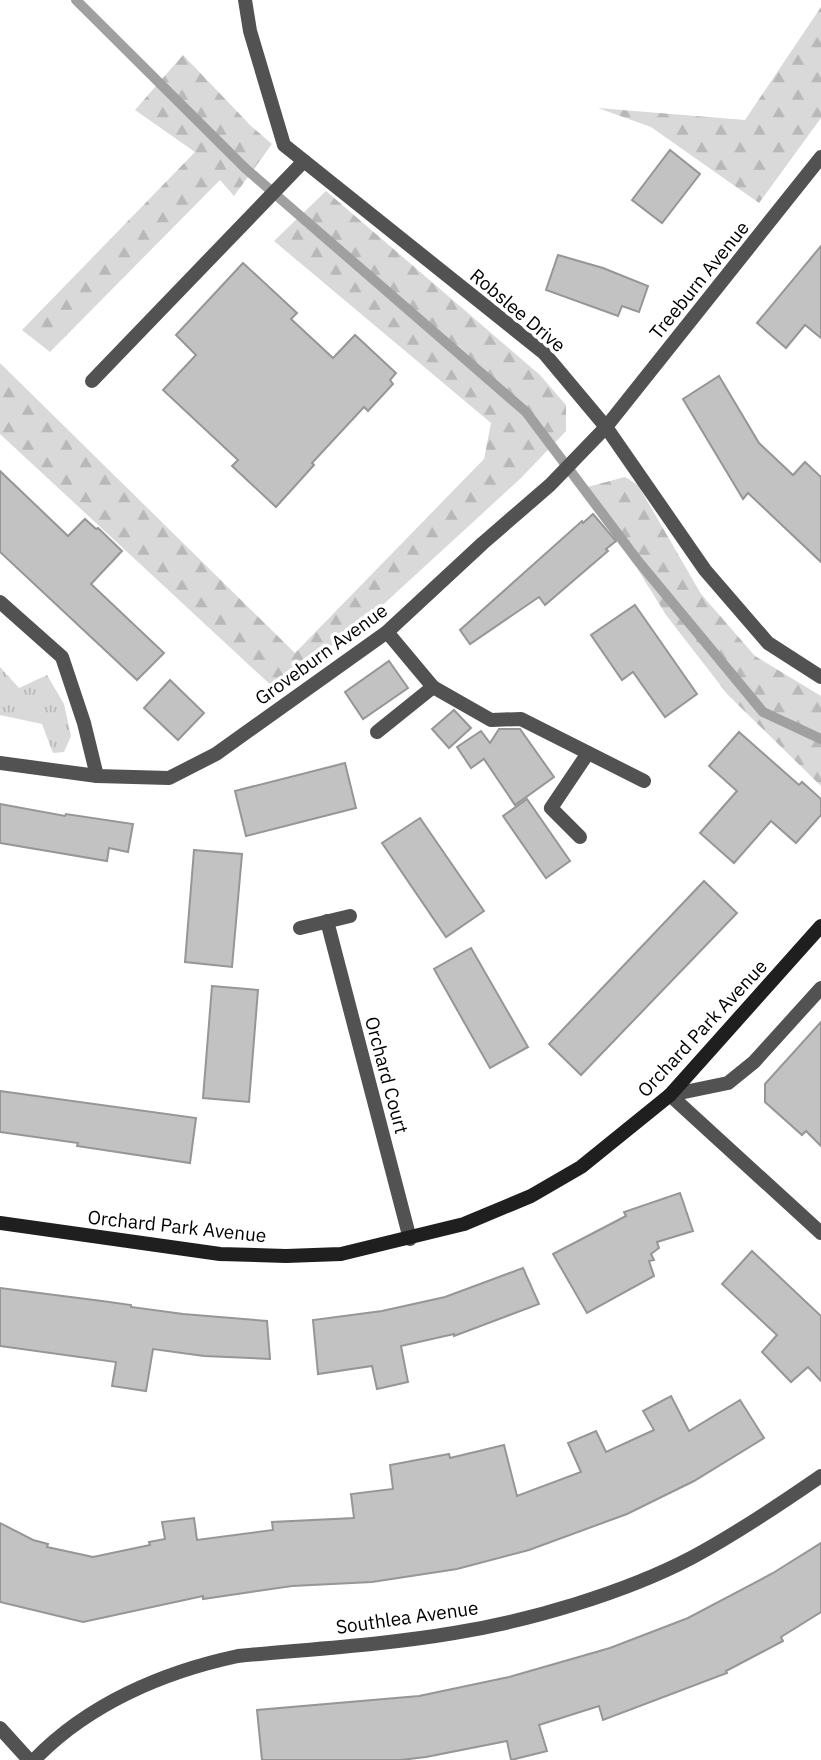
<svg xmlns="http://www.w3.org/2000/svg" width="821" height="1760" font-family="'IBM Plex Sans',sans-serif">
	<style>
		.grass { fill: url(#grass-tufts) }
		.forest { fill: url(#forest-firs) }
		.lines { fill: none; stroke-linecap: round; stroke-linejoin: round }
		.stream { stroke: #a0a0a0; stroke-width: 10 }
		.building { fill: #c2c2c2; stroke: #969696; stroke-width: 2 }
		.street { stroke: #525252; stroke-width: 14 }
		.secondary { stroke: #1f1f1f; stroke-width: 14 }
		.labels { text-anchor: middle; dominant-baseline: central; stroke-width: 7; stroke-linejoin: round; paint-order: stroke }
		.street-label { font-size: 19px; fill: #000; stroke: #fff }
	</style>
	<defs>
		<pattern id="grass-tufts" width="24" height="20" patternUnits="userSpaceOnUse" patternTransform="scale(1.75)"><rect width="24" height="20" fill="#d9d9d9"/><path d="M3 7l-1-3M5 7V3M7 7l1-3M15 17l-1-3M17 17v-4M19 17l1-3" fill="none" stroke="#b8b8b8"/></pattern>
		<pattern id="forest-firs" width="22" height="20" patternUnits="userSpaceOnUse" patternTransform="scale(1.75)"><rect width="22" height="20" fill="#d9d9d9"/><path d="M5 1l3.5 6h-7zM16 11l3.5 6h-7z" fill="#b8b8b8"/></pattern>
	</defs>
	<rect width="100%" height="100%" fill="#fff"/>
	<polygon class="grass" points="0,667 19,688 47,675 64,704 71,736 64,752 53,753 42,724 0,715"/>
	<g class="forest">
		<polygon points="821,7 821,118 759,203 651,127 598,108 745,120"/>
		<polygon points="183,55 251,126 272,144 234,196 220,180 50,352 22,330 195,152 135,110"/>
		<polygon points="326,191 540,375 566,405 566,431 521,478 374,613 275,689 0,434 0,363 295,653 484,459 491,423 274,241"/>
		<polygon points="625,477 638,485 701,594 755,656 821,696 821,786 728,695 666,615 587,487"/>
	</g>
	<g class="lines">
		<polyline class="stream" points="76,0 245,168 526,412 638,561 763,712 821,739"/>
	</g>
	<g class="building">
		<polygon points="670,150 700,174 662,223 632,200"/>
		<polygon points="821,246 821,338 805,325 786,348 757,323"/>
		<polygon points="558,255 603,268 648,286 639,312 622,306 618,316 546,290"/>
		<polygon points="243,263 297,313 291,319 333,358 355,335 396,373 390,380 393,384 368,411 364,407 312,463 314,465 276,507 232,466 238,460 163,390 196,355 176,335"/>
		<polygon points="719,376 759,443 793,475 805,462 821,477 821,562 748,493 743,499 683,399"/>
		<polygon points="0,471 68,536 85,519 96,529 98,528 122,551 91,584 164,653 137,680 0,552"/>
		<polygon points="593,514 616,541 606,549 608,551 545,605 539,597 470,644 460,630 582,521 583,523"/>
		<polygon points="635,605 697,694 665,717 633,672 622,680 591,635"/>
		<polygon points="389,661 408,688 363,719 345,692"/>
		<polygon points="170,680 204,713 178,740 144,708"/>
		<polygon points="454,710 471,728 449,748 432,729"/>
		<polygon points="499,729 520,729 554,777 515,805 484,759 471,768 457,747 481,731 490,743"/>
		<polygon points="739,732 799,785 802,782 821,799 821,815 796,843 771,821 734,863 700,833 737,791 709,766"/>
		<polygon points="345,763 356,808 246,836 235,791"/>
		<polygon points="527,799 570,861 546,878 503,816"/>
		<polygon points="0,804 65,816 66,814 133,824 128,852 109,848 107,861 0,843"/>
		<polygon points="420,818 484,911 446,937 382,843"/>
		<polygon points="194,850 242,854 232,967 185,962"/>
		<polygon points="704,881 737,913 581,1075 549,1044"/>
		<polygon points="471,948 528,1047 490,1068 434,969"/>
		<polygon points="212,986 258,990 249,1102 203,1098"/>
		<polygon points="821,1022 821,1146 806,1131 802,1135 765,1102 765,1084"/>
		<polygon points="0,1091 196,1118 190,1163 77,1146 78,1143 0,1132"/>
		<polygon points="680,1193 693,1231 657,1242 659,1248 651,1254 654,1260 649,1261 654,1276 587,1313 553,1254 626,1216 624,1212"/>
		<polygon points="752,1251 821,1316 821,1381 808,1367 791,1382 762,1352 777,1335 722,1284"/>
		<polygon points="523,1268 539,1304 454,1336 454,1334 401,1346 408,1382 377,1389 372,1366 318,1374 313,1320 382,1311 445,1297"/>
		<polygon points="0,1288 102,1301 131,1305 131,1307 183,1314 267,1321 270,1359 204,1356 153,1349 146,1391 112,1386 116,1362 0,1346"/>
		<polygon points="671,1396 689,1431 740,1400 764,1438 694,1481 627,1514 529,1550 457,1569 372,1582 292,1586 203,1599 203,1596 83,1622 0,1602 0,1523 33,1540 48,1544 47,1547 93,1557 150,1545 149,1542 165,1539 162,1522 194,1518 197,1540 273,1530 272,1522 354,1518 351,1494 393,1489 390,1465 449,1454 450,1458 504,1445 517,1496 581,1472 568,1443 596,1431 606,1452 654,1430 643,1411"/>
		<polygon points="821,1543 821,1612 781,1637 783,1641 726,1671 727,1673 603,1720 599,1706 539,1725 547,1751 511,1760 507,1741 426,1757 401,1760 262,1760 257,1710 419,1696 509,1677 610,1648 688,1618 773,1573"/>
	</g>
	<g class="lines">
		<g class="street">
			<polyline points="245,0 250,31 284,145 544,353 606,427 705,570 768,643 821,677"/>
			<polyline points="92,381 304,161"/>
			<polyline points="0,602 62,657 84,723 97,776"/>
			<polyline points="387,632 433,687 491,720 521,719 644,781"/>
			<polyline points="377,732 433,687"/>
			<polyline points="0,763 97,776 169,778 216,754 387,632 483,543 550,485 606,427 821,157"/>
			<polyline points="580,837 551,808 588,753"/>
			<polyline points="327,921 410,1239"/>
			<polyline points="300,928 350,916"/>
			<polyline points="670,1095 821,1233"/>
			<polyline points="670,1095 728,1083 754,1062 821,988"/>
			<polyline points="0,1728 29,1760"/>
			<path d="M34,1760C88,1704 163,1672 238,1656C310,1649 383,1645 454,1633C529,1621 624,1593 691,1558C736,1534 779,1505 821,1476"/>
		</g>
		<polyline class="secondary" points="0,1223 220,1254 286,1256 341,1254 464,1224 531,1196 581,1167 670,1095 821,926"/>
	</g>
	<g class="labels">
		<g class="street-label">
			<text transform="translate(699 280) rotate(-51)">Treeburn Avenue</text>
			<text transform="translate(518 310) rotate(40)">Robslee Drive</text>
			<text transform="translate(321 654) rotate(-36)">Groveburn Avenue</text>
			<text transform="translate(702 1028) rotate(-47)">Orchard Park Avenue</text>
			<text transform="translate(387 1075) rotate(75)">Orchard Court</text>
			<text transform="translate(177 1226) rotate(6)">Orchard Park Avenue</text>
			<text transform="translate(407 1617) rotate(-8)">Southlea Avenue</text>
		</g>
	</g>
</svg>
